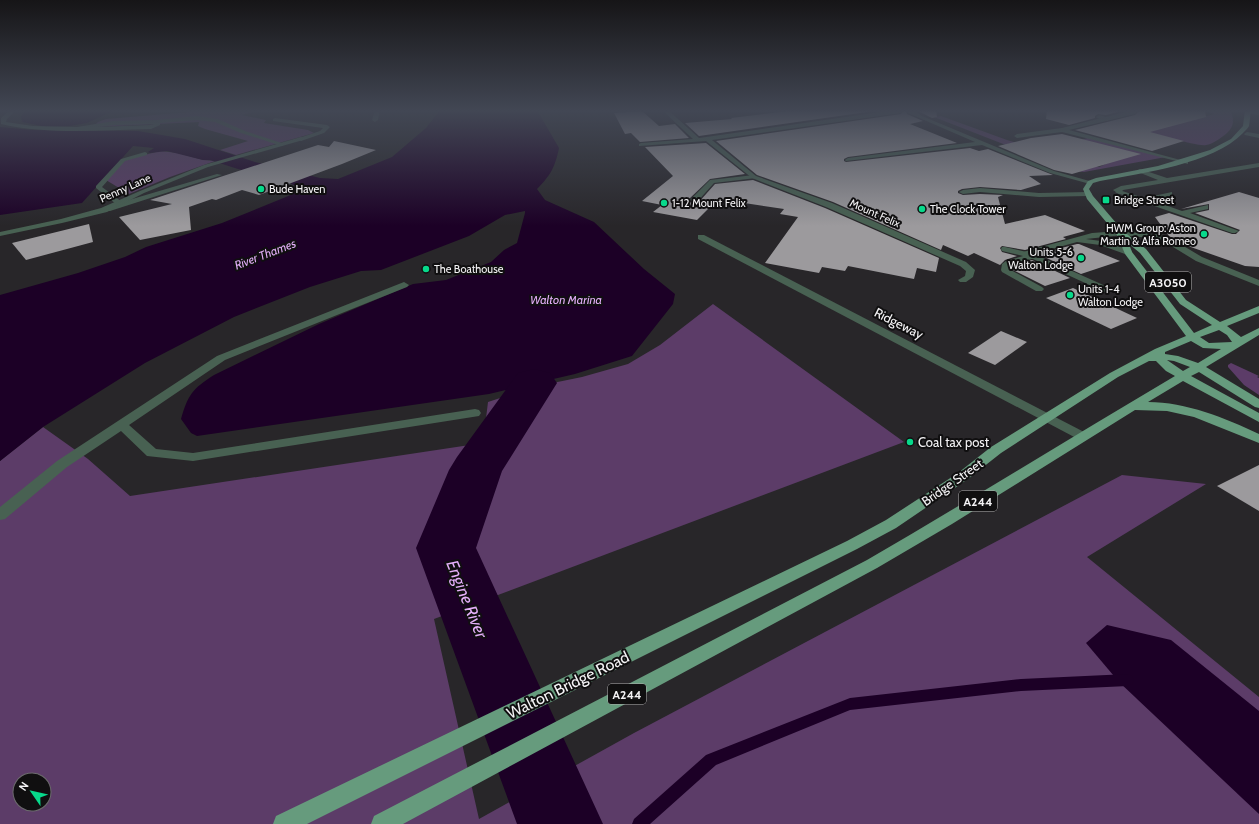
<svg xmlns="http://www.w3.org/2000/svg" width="1259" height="824" font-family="Cabin,sans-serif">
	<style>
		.green { fill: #5c3c68; fill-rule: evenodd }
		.water { fill: #1c0026 }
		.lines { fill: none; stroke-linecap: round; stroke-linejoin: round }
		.stream { fill: #1c0026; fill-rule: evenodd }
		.river { fill: #1c0026; fill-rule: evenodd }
		.building { fill: #9c9a9d }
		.service { fill: #486152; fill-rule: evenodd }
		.minor { fill: #486152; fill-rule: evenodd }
		.primary { fill: #669b7d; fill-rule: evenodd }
		.poi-dot { fill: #07d98b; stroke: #100f10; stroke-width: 1.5 }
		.labels { text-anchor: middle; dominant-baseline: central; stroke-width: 4; stroke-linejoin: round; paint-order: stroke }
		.far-street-label { font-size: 11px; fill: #f4f3f5; stroke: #100f10 }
		.far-poi-label { font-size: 11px; fill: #f4f3f5; stroke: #100f10; text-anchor: start }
		.far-water-label { font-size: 12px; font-style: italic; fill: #e4aff9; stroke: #100f10 }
		.shield { fill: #100f10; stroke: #b0afb0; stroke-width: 1 }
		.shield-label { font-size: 12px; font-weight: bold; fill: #f4f3f5 }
		.street-label { font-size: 13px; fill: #f4f3f5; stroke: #100f10 }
		.poi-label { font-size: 13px; fill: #f4f3f5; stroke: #100f10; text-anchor: start }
		.near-street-label { font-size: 16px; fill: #f4f3f5; stroke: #100f10 }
		.near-water-label { font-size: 17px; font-style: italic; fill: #e4aff9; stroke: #100f10 }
	</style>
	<rect width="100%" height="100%" fill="#282629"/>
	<g class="green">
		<polygon points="214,110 256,111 242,115 266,120 264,123 308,130 314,133 236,155 220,150 248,141 205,129 198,126 199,122 93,127 98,122 106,119"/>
		<path d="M1178,110L1206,116L1215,114L1200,110H1230C1234,118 1235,126 1227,133C1221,138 1213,144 1206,145C1199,147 1152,133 1141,130Z"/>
		<polygon points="941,116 1007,140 1099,167 1108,163 1054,148 1091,137 1166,157 1084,172 1070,170 934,117"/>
		<polygon points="160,151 178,153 203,160 215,161 170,177 129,194 106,180 125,160"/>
		<path d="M713,304L904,442L434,619L479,819L634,733L1122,475L1206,484L1087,557L1259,697V824H0V461L43,427L88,459L130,496L483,443L488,402L533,387L582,377L628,364L660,345ZM20,780H44V804H20Z"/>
		<polygon points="1231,363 1259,376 1257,377 1259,378 1259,395 1244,385 1228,367 1228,365"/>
	</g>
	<g class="water">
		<polygon points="26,110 119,110 111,112 87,123 70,126 46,127 22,122 21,116"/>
		<path d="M440,110H537L559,148C555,167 551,175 537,189L545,200L594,222L644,269L675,294L673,304L632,356L575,374L489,394L197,436L191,433L181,419C188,395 192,389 214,375L319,324L413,284L446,280L491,262L504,250L517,243L525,213V211L505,215L469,236L381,270L361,271L310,287L234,317L145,363L43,427L0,461V295L78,273L125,257L146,247L222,223L303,190L290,183L238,169L210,160H203L167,151L150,153L148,152L154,148L133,146L82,203L0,215V127L34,130L138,131L185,139L255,162L320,178L338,179L392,157L426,128Z"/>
		<polygon points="1107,625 1171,640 1259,711 1259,814 1119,682 1086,643"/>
	</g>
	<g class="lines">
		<polygon class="stream" points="1128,674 1132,676 1134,680 1132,684 1128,686 1021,691 850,710 716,765 650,824 632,824 634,819 706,755 850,698 1021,679"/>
		<polygon class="river" points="534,369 550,373 557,383 502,471 476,548 603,824 517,824 416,548 449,470 457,457 518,373"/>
	</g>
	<g class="building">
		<polygon points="795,110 881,110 699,136 685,123 732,119 731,118"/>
		<polygon points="904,110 906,110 907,114 923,121 910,124 957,143 848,157 844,159 844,161 846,162 970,148 979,151 988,149 1053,175 1029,176 1041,184 1021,190 980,187 962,189 958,191 958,193 963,195 980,194 1003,195 998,197 1005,224 1045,215 1085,231 1063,237 1066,239 1025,250 1002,246 1000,248 1002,252 1017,256 1005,260 1000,265 974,253 968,256 943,245 941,250 833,202 757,175 716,141 901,114"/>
		<polygon points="916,110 936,110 937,117 932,118"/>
		<polygon points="1047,110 1125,110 1106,115 1098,114 1095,116 1095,118 1069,125 1046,119"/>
		<polygon points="1140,110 1205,110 1206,117 1150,132 1184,141 1152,151 1075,130 1135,115"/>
		<polygon points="642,111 659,126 675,124 689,138 640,142 631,133 625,134 614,113"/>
		<polygon points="1062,134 1141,154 1072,174 1054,170 998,146 1031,138"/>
		<polygon points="334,141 376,150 342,164 259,195 242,190 216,200 212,199 189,207 191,230 140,240 119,217 172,204 150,200 318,145 329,147"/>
		<polygon points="706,143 745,174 710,179 689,199 689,201 694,204 698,203 715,184 753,180 825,208 939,258 936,272 917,268 914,279 848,266 845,271 822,267 819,273 765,263 798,217 780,214 784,209 718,199 697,220 653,212 662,205 642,201 673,176 645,147"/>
		<polygon points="1239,192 1259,198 1259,267 1245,266 1185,245 1169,236 1155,217 1169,213 1232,234 1236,234 1240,230 1195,213 1209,210 1209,204 1181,209"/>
		<polygon points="89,224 93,242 26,260 12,243"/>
		<polygon points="1077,244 1079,244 1120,261 1081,274 1038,254"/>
		<polygon points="1032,260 1070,278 1045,286 1011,269 1013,266"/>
		<polygon points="1073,288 1137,318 1111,329 1046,298"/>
		<polygon points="1001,331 1027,342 995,365 968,353"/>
		<polygon points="1259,465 1259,511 1217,486"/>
	</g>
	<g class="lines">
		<g class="service">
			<path d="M10,110H16L7,119L6,122L33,126L77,127L114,121L156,120L197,116L218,119L245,131L285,144L282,146L241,133L215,122L197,120L160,123V125L151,129C101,130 50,135 1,124V118ZM154,124L150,125L97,127L114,125Z"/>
			<polygon points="1249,110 1259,111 1259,115 1247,113 1246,112"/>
			<polygon points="1099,115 1109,118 1110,119 1107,121 1097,118 1096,117"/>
			<polygon points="275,118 327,125 330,127 324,133 301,141 298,139 299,138 320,131 323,128 273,121 273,119"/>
			<polygon points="1247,132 1259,134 1259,138 1245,135 1244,134"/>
			<polygon points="145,152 147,153 147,155 125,161 102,187 122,202 217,174 222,175 110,211 104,211 104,207 116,204 96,188 96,186 121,159"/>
			<polygon points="754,175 757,177 756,178 714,183 697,202 694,202 690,200 710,180"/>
			<polygon points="980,188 1039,193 1088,192 1092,194 1088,196 1039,197 980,192 963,194 959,192 963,190"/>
			<polygon points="1119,190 1144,198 1172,192 1172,196 1151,200 1182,211 1208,205 1208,209 1190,213 1239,231 1235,233 1232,233 1117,193 1115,192"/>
			<polygon points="1117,231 1165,235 1202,257 1259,280 1259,286 1196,261 1160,239 1120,235 1116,233"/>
			<polygon points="1002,247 1005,247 1035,254 1036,256 1035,258 1012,265 1009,269 1042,287 1044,289 1042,291 1036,291 1002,272 1001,270 1002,264 1006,261 1023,256 1002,251 1001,249"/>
			<polygon points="404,282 409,285 407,287 225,360 129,425 156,449 193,453 475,409 479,410 481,413 479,416 193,461 147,456 121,431 67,467 5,519 0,520 0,507 57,461 217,356"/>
		</g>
		<g class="minor">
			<polygon points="375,110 380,110 378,120 375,122 372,120"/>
			<polygon points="662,110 668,110 699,138 894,110 903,110 901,113 712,140 756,176 832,203 966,262 975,270 973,277 966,282 960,282 958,280 965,276 966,271 960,266 826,207 752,178 706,141 639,146 639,144 641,143 693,139"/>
			<polygon points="908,110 913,110 922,116 1054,171 1093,182 1090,184 1050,173 982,145 846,161 845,160 848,158 975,142 908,113"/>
			<polygon points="1133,110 1139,110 1135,114 1069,130 1188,162 1188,164 1062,132 1017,138 1014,136 1017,134 1062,128"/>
			<polygon points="301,137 304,139 303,140 208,167 144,193 107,212 62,223 0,236 0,232 61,219 101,208 140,191 204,165"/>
			<polygon points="1259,163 1259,167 1123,190 1121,193 1119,194 1113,190 1121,186 1158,180 1138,172 1138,170 1140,169 1167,178"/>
			<polygon points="1120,231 1124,233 1123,235 1086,239 1101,241 1131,250 1132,252 1131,254 1125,254 1100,245 1077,242 1034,254 1110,288 1112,290 1107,293 1022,254 1023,252 1092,233"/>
			<polygon points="698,235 704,235 1086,433 1088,436 1086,439 1078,439 698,239"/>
		</g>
		<path class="primary" d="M1245,110H1251C1250,115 1250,121 1249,126C1248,128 1245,131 1243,133C1213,164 1142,173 1100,181L1093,183L1089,189L1093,196L1123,231L1146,249L1186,300L1220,322L1259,306V313L1227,326L1241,337L1259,328V335L1206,367L1259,399V408L1255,407L1199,372L1191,376L1259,413V422L1183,381L1148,402C1186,402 1225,418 1259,434V443L1194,417L1167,411L1135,410L952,524L877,568L403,824H371L374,816L867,560C970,500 1072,437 1175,376L1166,371L1156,361H1149L1118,377L1001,453L968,479L896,528L857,549L307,824H273L276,816L847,541L886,520L958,473L991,447L1110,373L1155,349L1186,336L1125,254L1117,235L1087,199L1083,189L1088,181L1096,178L1158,166L1210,150L1231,139L1243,126ZM1129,244L1140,253L1180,304L1212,325L1194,333L1132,252ZM1219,330L1227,335L1232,342L1209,343L1200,337ZM1191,341L1203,348L1221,349L1198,363L1178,356L1165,354V352ZM1167,360L1174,361L1190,367L1183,371Z"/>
	</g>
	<linearGradient id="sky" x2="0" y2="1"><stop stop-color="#161517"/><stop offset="0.49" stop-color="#424754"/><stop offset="1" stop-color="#424754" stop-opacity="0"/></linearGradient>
	<rect width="1259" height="226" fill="url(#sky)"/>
	<g class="poi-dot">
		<circle cx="261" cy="189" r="4"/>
		<rect x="1102" y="196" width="8" height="8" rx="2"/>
		<circle cx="664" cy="203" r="4"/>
		<circle cx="922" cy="209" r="4"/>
		<circle cx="1204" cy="234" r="4"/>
		<circle cx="1081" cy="258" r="4"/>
		<circle cx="426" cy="269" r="4"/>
		<circle cx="1070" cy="295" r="4"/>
		<circle cx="910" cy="442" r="4"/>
	</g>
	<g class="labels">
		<g class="far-street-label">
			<text transform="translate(125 188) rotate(-24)">Penny Lane</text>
			<text transform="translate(875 213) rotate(24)">Mount Felix</text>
		</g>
		<g class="far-poi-label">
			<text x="269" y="189">Bude Haven</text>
			<text x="1114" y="200">Bridge Street</text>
			<text x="672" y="203">1-12 Mount Felix</text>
			<text x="930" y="209">The Clock Tower</text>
			<text x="1196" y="228" text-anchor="end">HWM Group: Aston<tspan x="1196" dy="13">Martin &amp; Alfa Romeo</tspan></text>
			<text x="1073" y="252" text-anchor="end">Units 5-6<tspan x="1073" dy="13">Walton Lodge</tspan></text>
			<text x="434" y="269">The Boathouse</text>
			<text x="1078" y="289">Units 1-4<tspan x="1078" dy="13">Walton Lodge</tspan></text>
		</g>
		<g class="far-water-label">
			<text transform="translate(265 254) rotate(-21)">River Thames</text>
			<text x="566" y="299">Walton Marina</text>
		</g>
		<g class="shield">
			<rect x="1145" y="272" width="46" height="20" rx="3"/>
			<rect x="959" y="491" width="38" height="20" rx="3"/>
			<rect x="608" y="684" width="38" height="20" rx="3"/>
		</g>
		<g class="shield-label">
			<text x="1168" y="282">A3050</text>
			<text x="978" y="501">A244</text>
			<text x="627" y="694">A244</text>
		</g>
		<g class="street-label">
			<text transform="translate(899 323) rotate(27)">Ridgeway</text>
			<text transform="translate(952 482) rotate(-35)">Bridge Street</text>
		</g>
		<g class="poi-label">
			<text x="918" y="442">Coal tax post</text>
		</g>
		<g class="near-street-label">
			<text transform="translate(568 685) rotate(-26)">Walton Bridge Road</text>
		</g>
		<g class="near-water-label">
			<text transform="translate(467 599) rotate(68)">Engine River</text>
		</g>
	</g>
	<g transform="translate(32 792) rotate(304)"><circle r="19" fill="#100f10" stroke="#6b6a6c"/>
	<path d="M0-3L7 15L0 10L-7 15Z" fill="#07d98b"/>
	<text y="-6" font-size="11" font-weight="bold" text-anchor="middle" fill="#f4f3f5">N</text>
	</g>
</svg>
